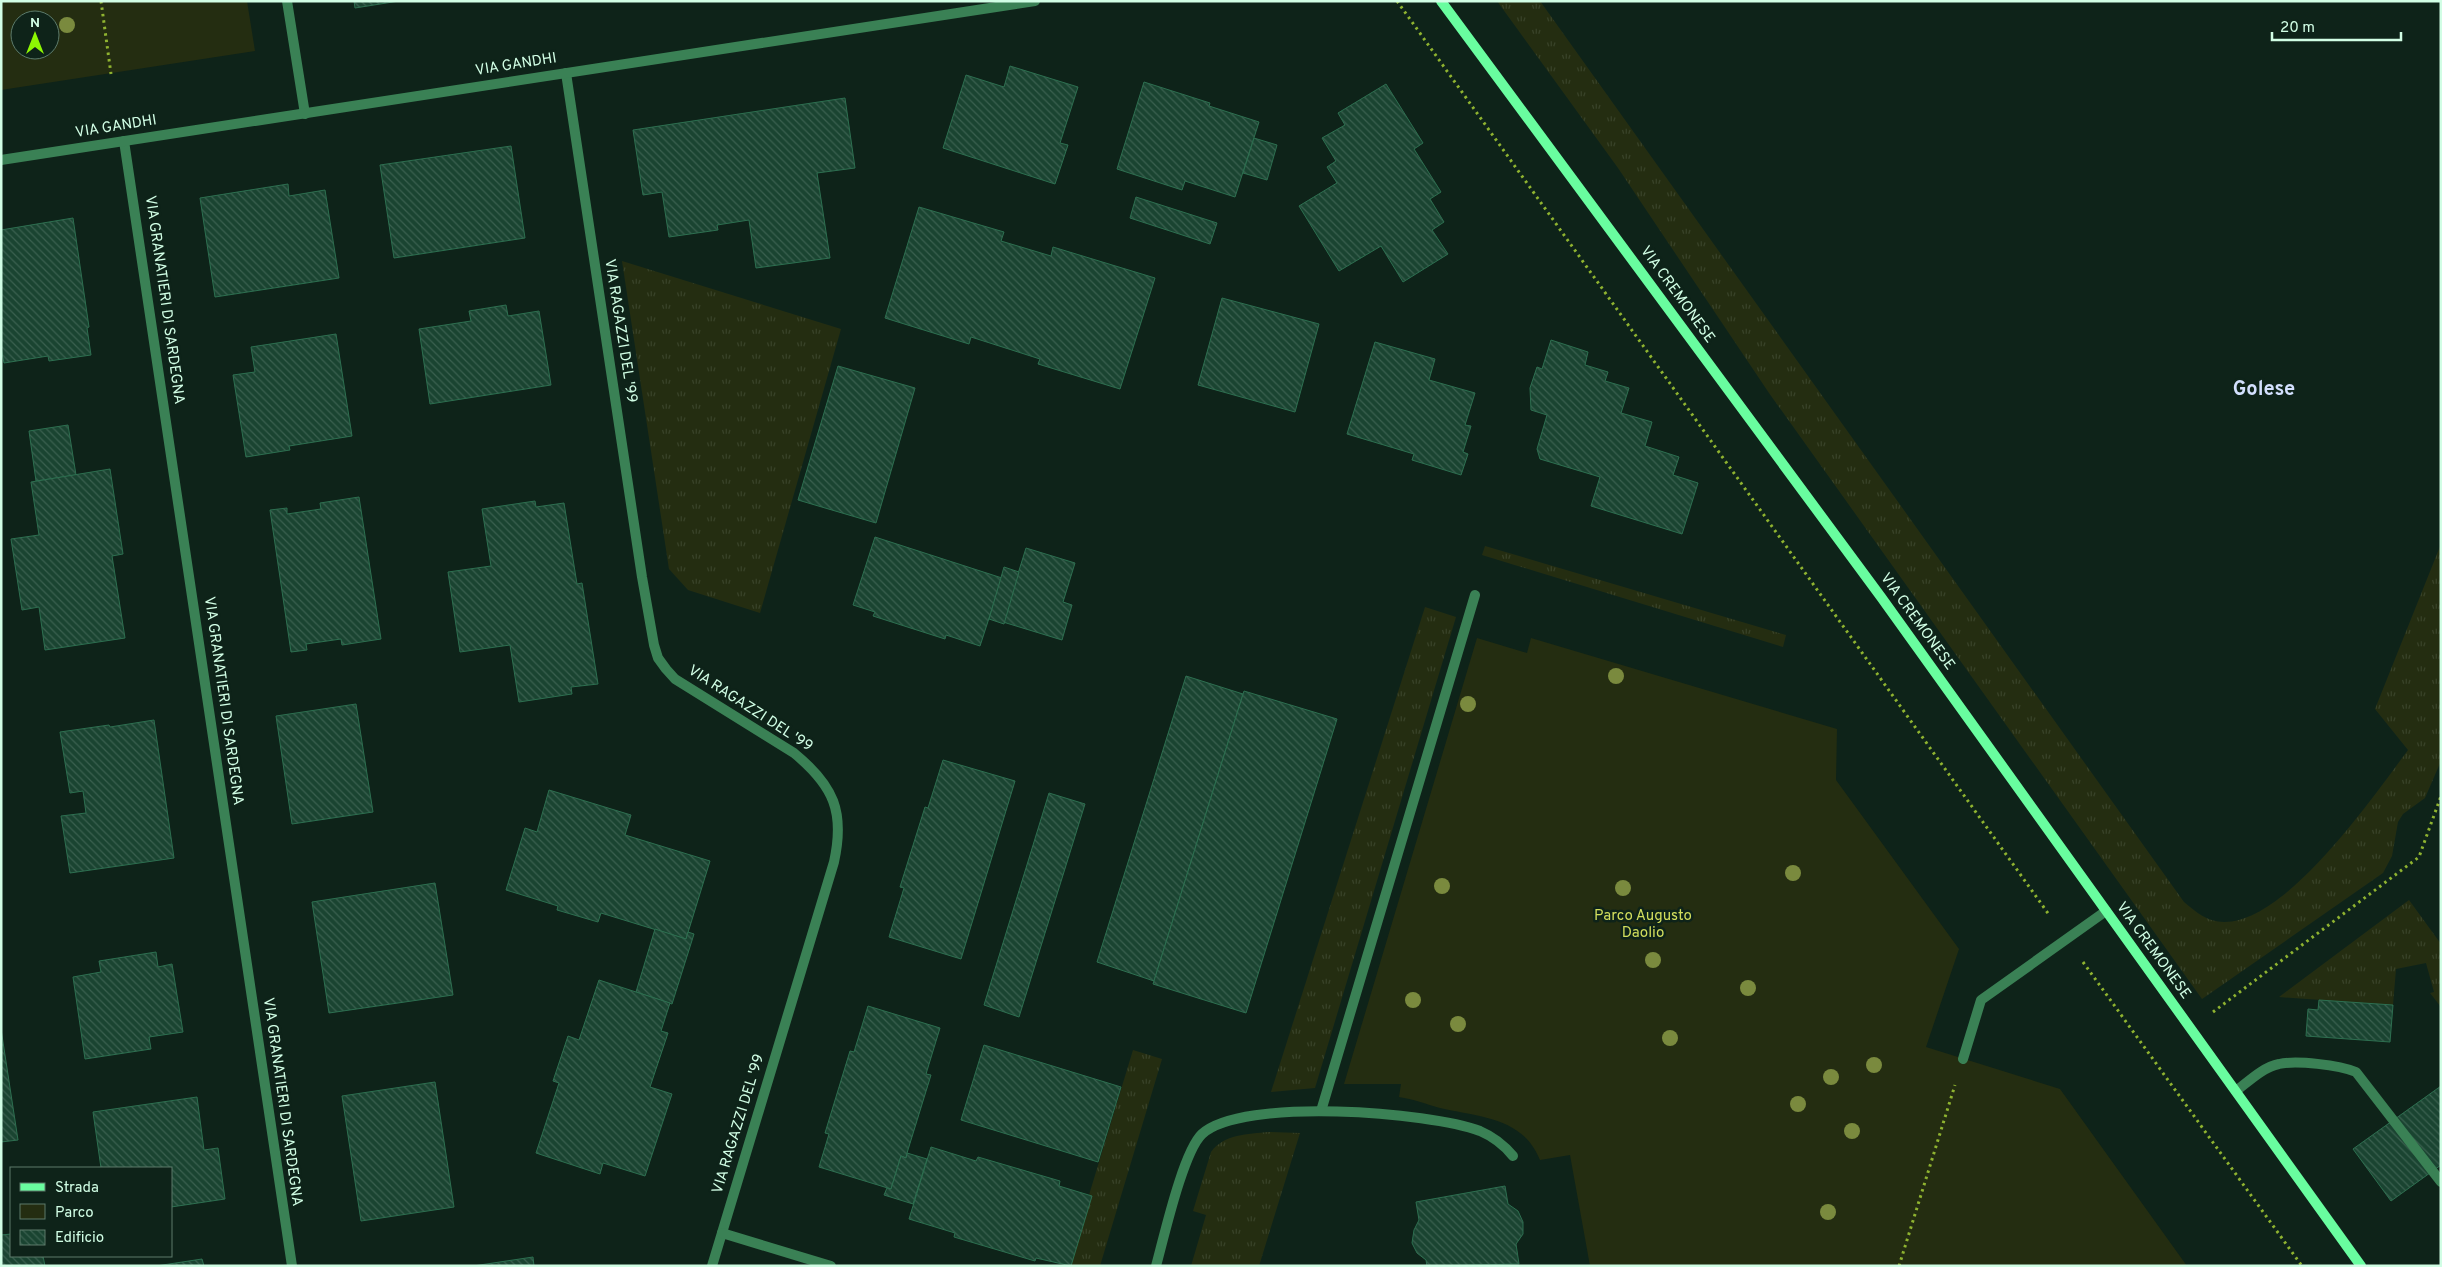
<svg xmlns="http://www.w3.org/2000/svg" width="2442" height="1267" font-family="Overpass,sans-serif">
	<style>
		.grass { fill: url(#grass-tufts) }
		.park { fill: #242d11; fill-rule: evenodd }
		.building { fill: url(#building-back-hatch); stroke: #2d6f50 }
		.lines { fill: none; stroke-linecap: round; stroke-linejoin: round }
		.path { stroke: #8fb330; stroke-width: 3; stroke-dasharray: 2.5 4; stroke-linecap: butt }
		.service { stroke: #3a8155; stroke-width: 10 }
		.minor { stroke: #3a8155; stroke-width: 10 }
		.secondary { stroke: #69fd9f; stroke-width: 10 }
		.tree { fill: #7a8a3e }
		.labels { text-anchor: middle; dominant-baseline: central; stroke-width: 5; stroke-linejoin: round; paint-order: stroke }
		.street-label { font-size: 15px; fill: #d1fee5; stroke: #0e2319 }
		.park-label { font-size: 15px; fill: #d2de5d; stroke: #0e2319 }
		.district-label { font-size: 20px; font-weight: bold; fill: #d3e0fe; stroke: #0e2319 }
	</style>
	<defs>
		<pattern id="grass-tufts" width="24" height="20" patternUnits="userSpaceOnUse" patternTransform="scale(1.25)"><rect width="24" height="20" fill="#242d11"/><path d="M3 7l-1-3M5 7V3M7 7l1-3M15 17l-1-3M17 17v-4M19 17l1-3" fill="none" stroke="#384228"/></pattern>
		<pattern id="building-back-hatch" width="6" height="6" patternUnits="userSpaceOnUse" patternTransform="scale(1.25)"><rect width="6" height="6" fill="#1a4431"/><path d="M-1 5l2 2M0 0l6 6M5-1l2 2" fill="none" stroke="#3a604f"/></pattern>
	</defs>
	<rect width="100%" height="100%" fill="#0e2319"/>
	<g class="grass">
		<path d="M1497,1H1540L2184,902C2196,912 2207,922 2224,922C2286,923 2373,797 2408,750L2375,709L2441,544V761L2425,798L2403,814L2398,822L2392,856L2383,873L2202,999L1769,393L1618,168Z"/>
		<polygon points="622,261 841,329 760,613 688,590 669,569"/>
		<polygon points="1485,546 1786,635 1783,647 1482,555"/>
		<polygon points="1425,607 1456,617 1315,1088 1271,1092"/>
		<polygon points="2409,900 2441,944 2441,1007 2430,993 2434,992 2426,963 2396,969 2393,1005 2279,997"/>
		<polygon points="1133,1050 1162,1059 1100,1266 1071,1266 1092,1196 1089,1195"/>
		<path d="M1269,1132L1300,1133L1259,1266H1191L1206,1215L1193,1211L1211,1152C1224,1134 1248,1134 1269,1132Z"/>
	</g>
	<g class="park">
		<path d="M1,1H247L255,51L1,90ZM20,20H50V50H20Z"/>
		<path d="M1477,638L1527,653L1531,638L1837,729L1836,780L1959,949L1926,1047L2060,1089L2187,1266H1590L1570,1155L1540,1160C1523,1117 1479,1117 1440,1108C1426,1104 1413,1099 1399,1097L1401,1084H1344Z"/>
	</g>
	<g class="building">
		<polygon points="354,1 399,1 355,8"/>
		<polygon points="1010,66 1078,87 1060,143 1068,145 1055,184 943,148 966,75 1004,87"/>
		<polygon points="1144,82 1210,103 1209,106 1259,122 1235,197 1185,181 1182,190 1117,169"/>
		<polygon points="1386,84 1423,143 1414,149 1441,192 1430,199 1444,222 1432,230 1448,254 1403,282 1381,246 1339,271 1299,206 1337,183 1327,167 1336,161 1322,138 1345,125 1338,113"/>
		<polygon points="845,98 855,168 817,173 830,258 756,268 749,220 717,225 718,230 669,237 662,192 643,195 633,130"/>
		<polygon points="1254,138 1277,145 1267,180 1243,173"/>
		<polygon points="511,146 525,238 394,258 380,165"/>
		<polygon points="288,184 289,196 325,190 339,278 215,297 200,198"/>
		<polygon points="1136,197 1217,223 1210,244 1130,218"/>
		<polygon points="919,207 1004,232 1001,241 1051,256 1053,247 1155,278 1120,389 1038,364 1040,359 971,337 969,344 885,318"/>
		<polygon points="73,218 89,327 87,328 91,355 49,361 48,356 4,363 1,348 1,230"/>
		<polygon points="1222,298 1319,324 1295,412 1198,385"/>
		<polygon points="506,305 508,316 539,311 551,385 430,404 419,329 471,321 469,311"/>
		<polygon points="336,334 352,436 289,446 290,450 246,457 233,375 255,372 251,347"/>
		<polygon points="1551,340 1588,352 1585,365 1608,372 1605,381 1629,388 1621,413 1652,422 1645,446 1679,457 1673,475 1698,483 1682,534 1591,506 1600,477 1540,459 1537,449 1547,415 1531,410 1530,388 1537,367 1542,369"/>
		<polygon points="1375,342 1435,359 1429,380 1475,393 1465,425 1471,426 1463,452 1468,454 1461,475 1412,460 1414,454 1347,434"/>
		<polygon points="838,366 915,388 876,523 798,500"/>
		<polygon points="68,425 76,475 36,481 29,431"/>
		<polygon points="110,469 123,554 112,556 125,638 45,650 39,607 22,610 11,539 39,535 31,482"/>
		<polygon points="359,497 381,639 342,645 341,639 306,644 307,650 291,652 270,510 287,508 287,514 321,509 320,503"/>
		<polygon points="535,501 536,507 564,503 577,584 582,583 598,684 571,687 572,694 519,702 510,645 460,652 448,572 491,566 482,509"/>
		<polygon points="875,537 1002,578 980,646 946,635 945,639 873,616 875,612 853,605"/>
		<polygon points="1026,548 1075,563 1063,602 1072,605 1062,640 1003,622"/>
		<polygon points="1004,567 1019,572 1004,624 989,619"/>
		<polygon points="1186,676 1243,694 1154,981 1097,962"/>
		<polygon points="1244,691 1337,719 1246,1013 1153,984"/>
		<polygon points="356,704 373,812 292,824 276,716"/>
		<polygon points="154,720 174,858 70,873 61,816 86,813 83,791 70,793 60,732 109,725 110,727"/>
		<polygon points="943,760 1015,781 961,959 889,937 904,888 900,887 925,807 928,808"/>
		<polygon points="549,790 631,815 625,835 710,861 686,939 601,913 598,922 557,910 558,906 506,890 525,828 537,832"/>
		<polygon points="1049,793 1085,804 1019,1017 984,1005"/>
		<polygon points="435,883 453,995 329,1013 312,902"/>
		<polygon points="655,929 686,939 688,932 694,934 672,1004 636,992"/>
		<polygon points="156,952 158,967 172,964 183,1032 149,1037 151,1049 85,1059 73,977 101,972 99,961"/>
		<polygon points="599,980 670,1003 661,1031 668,1033 650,1087 672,1094 645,1176 603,1163 600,1174 536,1153 559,1083 553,1081 568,1036 579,1040"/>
		<polygon points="2319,1000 2393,1005 2390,1042 2306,1036 2308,1009 2318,1010"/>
		<polygon points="868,1006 940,1028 926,1074 931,1075 907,1153 906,1158 901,1156 891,1189 819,1167 829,1134 825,1133 850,1051 854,1052"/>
		<polygon points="1,1029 18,1140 1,1142"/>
		<polygon points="984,1045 1121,1087 1098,1162 961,1120"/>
		<polygon points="435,1082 454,1207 361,1221 342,1096"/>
		<polygon points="2441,1086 2441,1165 2391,1201 2353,1149"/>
		<polygon points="197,1097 204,1150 218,1148 225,1199 171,1207 171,1168 101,1168 93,1112"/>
		<polygon points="931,1147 976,1161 978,1157 1060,1181 1059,1186 1092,1196 1071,1266 1036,1258 1035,1261 954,1237 955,1233 909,1219"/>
		<polygon points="907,1153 927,1159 913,1204 884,1195 887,1188 891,1189 901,1156 906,1158"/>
		<polygon points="1505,1186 1508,1204 1518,1211 1523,1222 1523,1234 1516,1244 1519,1264 1427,1266 1426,1260 1417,1253 1412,1243 1414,1230 1419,1220 1416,1202"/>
		<polygon points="11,1234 11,1256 43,1256 45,1266 1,1266 1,1235"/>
		<polygon points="533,1257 534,1266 473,1266"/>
		<polygon points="202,1259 204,1266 156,1266"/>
	</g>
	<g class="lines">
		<g class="path">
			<polyline points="101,1 111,74"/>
			<polyline points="1397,1 2050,916"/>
			<polyline points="2083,962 2302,1266"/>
			<polyline points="2213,1012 2419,857 2441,796"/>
			<polyline points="1899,1266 1955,1085"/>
		</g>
		<g class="service">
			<polyline points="1963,1059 1981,1000 2106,911"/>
			<path d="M2236,1091C2248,1082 2263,1067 2279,1064C2296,1060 2339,1065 2356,1072L2441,1182"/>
			<polyline points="1321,1111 1475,595"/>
			<path d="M1156,1266C1164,1237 1183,1152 1202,1134C1242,1097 1430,1112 1480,1131C1494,1137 1504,1145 1513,1156"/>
		</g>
		<g class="minor">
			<polyline points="287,1 305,114"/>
			<path d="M566,73L642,577L654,645L658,658L666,669L675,679L794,753C834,786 845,812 834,862L712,1266"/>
			<polyline points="124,141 292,1266"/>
			<polyline points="1,160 1035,1"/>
			<polyline points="722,1233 831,1266"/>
		</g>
		<polyline class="secondary" points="1441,1 1881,597 2361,1266"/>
	</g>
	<g class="tree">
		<circle cx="67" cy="25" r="8"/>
		<circle cx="1616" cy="676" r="8"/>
		<circle cx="1468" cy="704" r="8"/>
		<circle cx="1793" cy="873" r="8"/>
		<circle cx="1442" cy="886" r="8"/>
		<circle cx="1623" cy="888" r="8"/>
		<circle cx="1653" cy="960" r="8"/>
		<circle cx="1748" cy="988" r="8"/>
		<circle cx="1413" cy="1000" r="8"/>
		<circle cx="1458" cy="1024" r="8"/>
		<circle cx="1670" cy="1038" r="8"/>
		<circle cx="1874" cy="1065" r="8"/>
		<circle cx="1831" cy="1077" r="8"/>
		<circle cx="1798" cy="1104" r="8"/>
		<circle cx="1852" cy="1131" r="8"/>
		<circle cx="1828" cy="1212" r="8"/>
	</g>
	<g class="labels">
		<g class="street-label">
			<text transform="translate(516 65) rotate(-9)">VIA GANDHI</text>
			<text transform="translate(116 127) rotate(-9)">VIA GANDHI</text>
			<text transform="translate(1677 295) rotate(54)">VIA CREMONESE</text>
			<text transform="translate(164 300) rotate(82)">VIA GRANATIERI DI SARDEGNA</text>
			<text transform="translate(620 331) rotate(81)">VIA RAGAZZI DEL '99</text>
			<text transform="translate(1917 622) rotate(54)">VIA CREMONESE</text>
			<text transform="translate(223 701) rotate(82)">VIA GRANATIERI DI SARDEGNA</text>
			<text transform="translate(750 709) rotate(33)">VIA RAGAZZI DEL '99</text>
			<text transform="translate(2153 951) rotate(54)">VIA CREMONESE</text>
			<text transform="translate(282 1102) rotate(82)">VIA GRANATIERI DI SARDEGNA</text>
			<text transform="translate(739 1124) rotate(-73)">VIA RAGAZZI DEL '99</text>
		</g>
		<g class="park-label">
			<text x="1643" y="916">Parco Augusto<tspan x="1643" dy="17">Daolio</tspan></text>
		</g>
		<g class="district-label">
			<text x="2264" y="390">Golese</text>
		</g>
	</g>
	<rect width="2442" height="1267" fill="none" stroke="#d1fee5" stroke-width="5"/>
	<rect x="10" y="1167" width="162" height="90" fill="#0e2319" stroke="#5c7b6b"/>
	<rect x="20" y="1183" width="25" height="8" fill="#69fd9f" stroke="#5c7b6b"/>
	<text x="55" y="1192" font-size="15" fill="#d1fee5">Strada</text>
	<rect x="20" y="1204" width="25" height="15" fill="#242d11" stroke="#5c7b6b"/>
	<text x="55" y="1217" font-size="15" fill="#d1fee5">Parco</text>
	<rect x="20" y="1230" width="25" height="15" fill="url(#building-back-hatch)" stroke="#5c7b6b"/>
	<text x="55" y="1242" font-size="15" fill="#d1fee5">Edificio</text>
	<g transform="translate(35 35)"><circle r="24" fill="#0e2319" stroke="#5c7b6b"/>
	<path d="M0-4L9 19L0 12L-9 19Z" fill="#8df803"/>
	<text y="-8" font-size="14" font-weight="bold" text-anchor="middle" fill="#d1fee5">N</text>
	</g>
	<path d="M2272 32v8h129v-8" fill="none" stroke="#d1fee5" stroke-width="2.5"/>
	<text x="2280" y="32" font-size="15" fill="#d1fee5" stroke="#0e2319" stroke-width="4" paint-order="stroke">20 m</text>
</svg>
